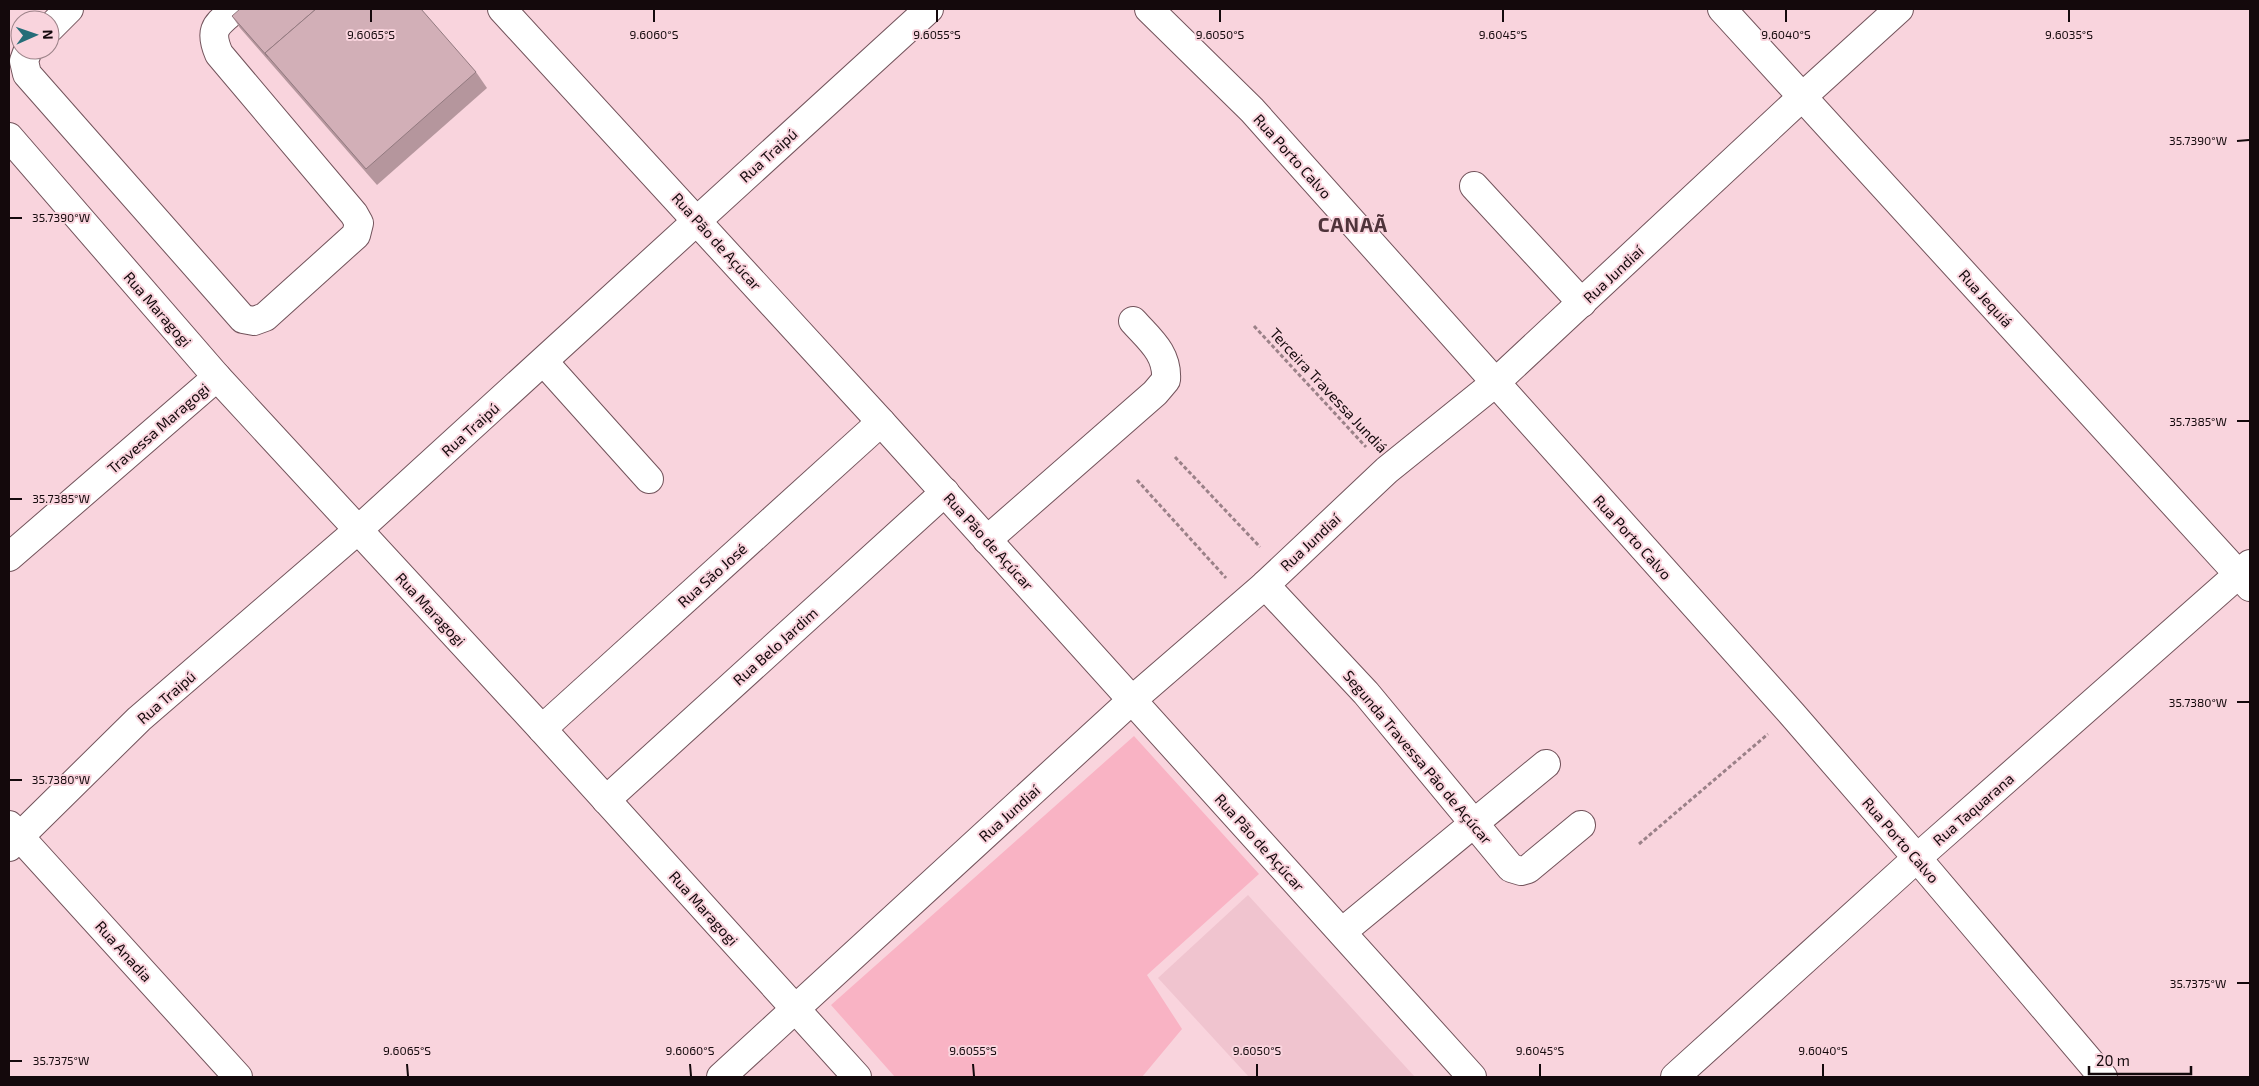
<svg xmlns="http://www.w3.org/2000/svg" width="2259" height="1086" font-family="'Exo 2',sans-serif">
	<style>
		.built { fill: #f0c4cf }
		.green { fill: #f9b3c4 }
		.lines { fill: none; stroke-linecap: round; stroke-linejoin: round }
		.minor-casing { stroke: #72535b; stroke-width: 30 }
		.path { stroke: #9b8188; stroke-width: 3; stroke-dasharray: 4 2.5; stroke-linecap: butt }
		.minor { stroke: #fff; stroke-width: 28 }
		.wall { fill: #b5969d }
		.building { fill: #d2afb7; stroke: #937a80 }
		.ticks { fill: none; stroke: #14090c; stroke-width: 2 }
		.labels { text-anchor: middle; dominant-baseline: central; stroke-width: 4; stroke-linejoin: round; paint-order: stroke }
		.street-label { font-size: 15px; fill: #14090c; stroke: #f9d4dd }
		.district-label { font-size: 20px; font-weight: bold; letter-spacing: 1px; fill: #4f333a; stroke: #f9d4dd }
		.ticks-label { font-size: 12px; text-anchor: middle; fill: #14090c; stroke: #f9d4dd; stroke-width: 4; stroke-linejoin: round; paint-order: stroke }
	</style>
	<rect width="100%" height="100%" fill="#f9d4dd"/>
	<polygon class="built" points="1248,895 1415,1077 1249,1077 1158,978"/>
	<polygon class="green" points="1134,736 1259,874 1147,975 1182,1029 1142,1077 895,1077 831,1005"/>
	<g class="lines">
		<defs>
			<g id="minor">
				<polyline points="502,9 881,422 1472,1077"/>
				<polyline points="1149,9 1252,110 1792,714 1917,858 2103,1077"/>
				<polyline points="1722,9 2250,587"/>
				<polyline points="50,28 69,9"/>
				<path d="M28,50L24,61L27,74L243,319L254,321L265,317L356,235L359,223L354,214L219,54C208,28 217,25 235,9"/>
				<polyline points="9,137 217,377 542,729 857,1077"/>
				<polyline points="1474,186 1582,303"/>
				<polyline points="544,362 649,479"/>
				<path d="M987,540L1155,393L1166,380C1168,353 1149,339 1133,321"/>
				<polyline points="9,557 217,377"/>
				<polyline points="1265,585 1366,693 1511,868 1521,871 1528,869 1581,825"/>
				<polyline points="542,729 881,422"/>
				<polyline points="606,800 945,492"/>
				<polyline points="9,825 238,1077"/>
				<polyline points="9,847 139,719 358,530 929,9"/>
				<polyline points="1342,932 1546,764"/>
				<polyline points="721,1077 1132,700 1265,585 1387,470 1495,383 1802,97 1899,9"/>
				<polyline points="1675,1077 1917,858 2250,564"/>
			</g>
		</defs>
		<use href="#minor" class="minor-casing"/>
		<g class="path">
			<polyline points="1254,326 1366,447"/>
			<polyline points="1175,457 1260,547"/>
			<polyline points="1137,480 1226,578"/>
			<polyline points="1639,844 1768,734"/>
		</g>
		<use href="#minor" class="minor"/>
	</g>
	<polygon class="wall" points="232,16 476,72 487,88 377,185 240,28"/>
	<g class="building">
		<polygon points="240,9 316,9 265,53 268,57 232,16"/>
		<polygon points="316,9 421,9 476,72 366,169 265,53"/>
	</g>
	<path class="ticks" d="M371,10V22M654,10V22M937,10V22M1220,10V22M1503,10V22M1786,10V22M2069,10V22M2237,141L2249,140M10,218H22M2237,421H2249M10,499H22M2237,702H2249M10,780H22M2237,983H2249M10,1061H22M407,1064L408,1076M690,1064L691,1076M973,1064L974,1076M1257,1064V1076M1540,1064V1076M1823,1064V1076"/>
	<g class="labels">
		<g class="street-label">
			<text transform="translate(768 155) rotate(-42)">Rua Traipú</text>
			<text transform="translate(1293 156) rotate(48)">Rua Porto Calvo</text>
			<text transform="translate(717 241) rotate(48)">Rua Pão de Açúcar</text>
			<text transform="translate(1613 274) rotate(-43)">Rua Jundiaí</text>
			<text transform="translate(1986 298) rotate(48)">Rua Jequiá</text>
			<text transform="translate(158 309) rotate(49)">Rua Maragogi</text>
			<text transform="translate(1329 390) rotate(47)">Terceira Travessa Jundiá</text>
			<text transform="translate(158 428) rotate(-41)">Travessa Maragogi</text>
			<text transform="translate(470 429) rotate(-42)">Rua Traipú</text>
			<text transform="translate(1633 537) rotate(48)">Rua Porto Calvo</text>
			<text transform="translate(989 541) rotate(48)">Rua Pão de Açúcar</text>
			<text transform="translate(1310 542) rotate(-43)">Rua Jundiaí</text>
			<text transform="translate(712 575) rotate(-42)">Rua São José</text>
			<text transform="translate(431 609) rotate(47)">Rua Maragogi</text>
			<text transform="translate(775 646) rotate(-42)">Rua Belo Jardim</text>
			<text transform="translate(166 697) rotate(-41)">Rua Traipú</text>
			<text transform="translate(1418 757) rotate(50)">Segunda Travessa Pão de Açúcar</text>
			<text transform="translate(1973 809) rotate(-41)">Rua Taquarana</text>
			<text transform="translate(1009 813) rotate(-42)">Rua Jundiaí</text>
			<text transform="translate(1901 840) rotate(49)">Rua Porto Calvo</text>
			<text transform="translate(1260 842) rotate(48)">Rua Pão de Açúcar</text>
			<text transform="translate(704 908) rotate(48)">Rua Maragogi</text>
			<text transform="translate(124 951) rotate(48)">Rua Anadia</text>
		</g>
		<g class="district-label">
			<text x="1353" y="224">CANAÃ</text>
		</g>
	</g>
	<g class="ticks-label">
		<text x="371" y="39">9.6065°S</text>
		<text x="654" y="39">9.6060°S</text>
		<text x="937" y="39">9.6055°S</text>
		<text x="1220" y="39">9.6050°S</text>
		<text x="1503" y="39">9.6045°S</text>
		<text x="1786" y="39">9.6040°S</text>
		<text x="2069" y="39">9.6035°S</text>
		<text x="2198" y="145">35.7390°W</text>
		<text x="61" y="222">35.7390°W</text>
		<text x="2198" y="426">35.7385°W</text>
		<text x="61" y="503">35.7385°W</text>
		<text x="2198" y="707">35.7380°W</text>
		<text x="61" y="784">35.7380°W</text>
		<text x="2198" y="988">35.7375°W</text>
		<text x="407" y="1055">9.6065°S</text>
		<text x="690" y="1055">9.6060°S</text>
		<text x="973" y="1055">9.6055°S</text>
		<text x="1257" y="1055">9.6050°S</text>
		<text x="1540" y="1055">9.6045°S</text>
		<text x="1823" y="1055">9.6040°S</text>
		<text x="61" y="1065">35.7375°W</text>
	</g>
	<rect width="2259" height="1086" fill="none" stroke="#14090c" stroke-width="20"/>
	<g transform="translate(35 35) rotate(88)"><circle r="24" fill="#f9d4dd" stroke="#9d8389"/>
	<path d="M0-4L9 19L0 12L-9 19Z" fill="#256d79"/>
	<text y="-8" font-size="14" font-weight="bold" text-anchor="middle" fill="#14090c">N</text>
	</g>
	<path d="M2089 1066v8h102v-8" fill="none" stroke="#14090c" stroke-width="2.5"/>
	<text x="2096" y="1066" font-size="15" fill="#14090c" stroke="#f9d4dd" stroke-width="4" paint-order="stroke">20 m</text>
</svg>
